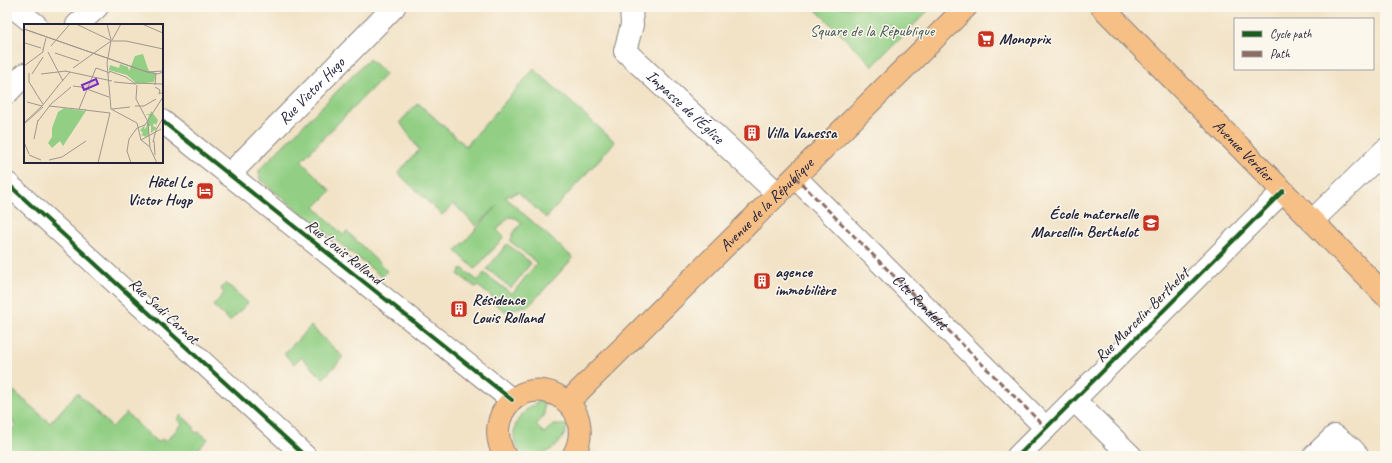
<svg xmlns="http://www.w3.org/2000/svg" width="1392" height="463" font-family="Caveat,sans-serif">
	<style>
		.green { fill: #92cf84; stroke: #5a7860 }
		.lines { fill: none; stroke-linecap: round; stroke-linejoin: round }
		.minor-casing { stroke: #8a8281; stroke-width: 24 }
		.major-casing { stroke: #8a8281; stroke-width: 24 }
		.minor { stroke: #fff; stroke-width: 22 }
		.major { stroke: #f5bf86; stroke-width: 22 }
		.quiet { stroke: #8d6e63; stroke-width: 3; stroke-dasharray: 6 3; stroke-linecap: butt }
		.cycleway-casing { stroke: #fbf7ec; stroke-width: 6 }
		.cycleway { stroke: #1b5e20; stroke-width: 4 }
		.labels { text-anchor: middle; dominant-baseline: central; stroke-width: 3; stroke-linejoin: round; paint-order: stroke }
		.park-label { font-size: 16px; fill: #445651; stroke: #fbf7ec }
		.poi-label { font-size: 16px; font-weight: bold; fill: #22223b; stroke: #fbf7ec; text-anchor: start }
		.street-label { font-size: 16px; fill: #22223b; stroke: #fbf7ec }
		.inset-road { fill: none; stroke: #9f968f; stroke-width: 1 }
		.view { fill: #7b2cbf; fill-opacity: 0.15; stroke: #7b2cbf; stroke-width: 2 }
		.inset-edge { fill: none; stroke: #22223b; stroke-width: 2 }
	</style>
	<rect width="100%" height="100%" fill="#fbf7ec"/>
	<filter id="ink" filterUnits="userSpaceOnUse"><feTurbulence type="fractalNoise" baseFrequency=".025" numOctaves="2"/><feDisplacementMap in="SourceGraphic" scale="8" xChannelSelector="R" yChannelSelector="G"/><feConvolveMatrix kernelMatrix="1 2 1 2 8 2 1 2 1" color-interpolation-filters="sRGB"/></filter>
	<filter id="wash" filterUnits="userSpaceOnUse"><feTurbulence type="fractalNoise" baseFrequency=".012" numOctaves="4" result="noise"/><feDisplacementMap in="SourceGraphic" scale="16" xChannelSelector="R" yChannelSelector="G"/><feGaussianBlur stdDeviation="0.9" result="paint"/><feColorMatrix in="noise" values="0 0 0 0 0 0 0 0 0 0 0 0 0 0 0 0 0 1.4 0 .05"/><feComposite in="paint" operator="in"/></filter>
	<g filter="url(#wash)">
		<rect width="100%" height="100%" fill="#f2e3c7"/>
		<g class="green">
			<polygon points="813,7 932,7 873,66"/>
			<polygon points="369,59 386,74 301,161 331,191 315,207 343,235 347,231 387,271 382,277 260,180 259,170"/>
			<polygon points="534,69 615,142 546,218 518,192 505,197 573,258 527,308 525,306 505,311 495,304 495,299 478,286 475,287 458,274 462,268 478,281 484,273 512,294 537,263 510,241 512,238 512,234 522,223 516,218 509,217 497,230 504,237 475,269 456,251 497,206 476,226 454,204 442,215 398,173 419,150 400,122 418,103 466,146"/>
			<polygon points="507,244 531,263 511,288 487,269"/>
			<polygon points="226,283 248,303 230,321 213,306 224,293 221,289"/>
			<polygon points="311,326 343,357 323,379 301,357 294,364 284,354"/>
			<polygon points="7,385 50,423 77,393 112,427 126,413 157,442 163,439 165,442 182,424 177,419 181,415 195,428 193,430 197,433 199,432 208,439 192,456 7,456 7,436 16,425 7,417"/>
			<path d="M544,400V416L536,425L544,433L553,425H568C564,441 552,453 536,455C531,455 525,455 521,452C517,449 515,443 514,438C512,420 528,405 544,400Z"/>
		</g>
	</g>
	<g filter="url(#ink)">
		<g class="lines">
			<defs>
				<g id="minor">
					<polyline points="13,7 36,25"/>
					<path id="s1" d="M631,7L632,25L625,51L778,194"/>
					<polyline points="77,25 97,7"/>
					<polyline points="7,93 25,74"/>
					<polyline points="162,121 512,400"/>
					<path id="s2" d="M229,175L394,7"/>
					<path id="s3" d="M795,177L1046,428"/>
					<polyline points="7,183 305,456"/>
					<polyline points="1312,221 1385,150"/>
					<polyline points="1074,400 1131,456"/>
					<polyline points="1018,456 1283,191"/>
					<polyline points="1314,456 1335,436 1352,449 1358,456"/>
				</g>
				<g id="major">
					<path id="s4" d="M1102,7L1385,295"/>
					<path id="s5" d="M568,402L966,7"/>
					<path d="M505,456C481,415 524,372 563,399C571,405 578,414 579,424C581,435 579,446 573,456"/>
				</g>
			</defs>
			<use href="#minor" class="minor-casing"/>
			<use href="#major" class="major-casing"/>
			<use href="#minor" class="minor"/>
			<use href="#major" class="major"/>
			<polyline class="quiet" points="795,177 1046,428"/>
			<defs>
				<g id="cycleway">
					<polyline points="162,121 512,400"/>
					<polyline points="7,183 305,456"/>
					<polyline points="1018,456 1283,191"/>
				</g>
			</defs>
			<use href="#cycleway" class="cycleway-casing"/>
			<use href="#cycleway" class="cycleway"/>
		</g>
	</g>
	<defs>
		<symbol id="supermarket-square" viewBox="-11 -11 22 22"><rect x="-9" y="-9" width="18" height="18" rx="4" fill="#c8321e" stroke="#fbf7ec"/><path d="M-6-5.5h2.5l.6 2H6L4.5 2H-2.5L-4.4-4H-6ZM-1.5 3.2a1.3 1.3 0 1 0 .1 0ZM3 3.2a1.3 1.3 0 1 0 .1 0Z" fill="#fff"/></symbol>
		<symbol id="building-square" viewBox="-11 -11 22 22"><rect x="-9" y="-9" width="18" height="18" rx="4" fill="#c8321e" stroke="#fbf7ec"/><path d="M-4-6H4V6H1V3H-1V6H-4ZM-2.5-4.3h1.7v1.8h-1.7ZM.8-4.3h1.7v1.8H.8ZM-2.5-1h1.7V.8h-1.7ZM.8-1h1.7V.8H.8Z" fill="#fff"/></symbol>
		<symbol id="hotel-square" viewBox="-11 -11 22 22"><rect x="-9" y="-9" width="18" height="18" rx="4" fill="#c8321e" stroke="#fbf7ec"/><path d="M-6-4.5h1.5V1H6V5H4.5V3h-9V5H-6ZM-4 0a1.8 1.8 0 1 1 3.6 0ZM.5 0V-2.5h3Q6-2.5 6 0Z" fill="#fff"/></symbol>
		<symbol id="school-square" viewBox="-11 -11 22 22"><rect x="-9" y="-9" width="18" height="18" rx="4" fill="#c8321e" stroke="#fbf7ec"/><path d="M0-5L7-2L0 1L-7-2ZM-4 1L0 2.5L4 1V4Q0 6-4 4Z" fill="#fff"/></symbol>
	</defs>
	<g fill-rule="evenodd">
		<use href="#supermarket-square" x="976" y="29" width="20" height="20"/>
		<use href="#building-square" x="742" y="123" width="20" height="20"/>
		<use href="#hotel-square" x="195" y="181" width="20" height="20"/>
		<use href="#school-square" x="1141" y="213" width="20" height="20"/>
		<use href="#building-square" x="752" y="271" width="20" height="20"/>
		<use href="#building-square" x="449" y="299" width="20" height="20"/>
	</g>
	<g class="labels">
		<g class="park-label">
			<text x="872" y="31">Square de la République</text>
		</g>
		<g class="poi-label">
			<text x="999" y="39">Monoprix</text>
			<text x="765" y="133">Villa Vanessa</text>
			<text x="192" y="182" text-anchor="end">Hôtel Le<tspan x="192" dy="18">Victor Hugp</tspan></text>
			<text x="1138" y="214" text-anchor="end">École maternelle<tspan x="1138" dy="18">Marcellin Berthelot</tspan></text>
			<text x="775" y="272">agence<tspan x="775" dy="18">immobilière</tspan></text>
			<text x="472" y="300">Résidence<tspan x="472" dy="18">Louis Rolland</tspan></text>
		</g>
		<g class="street-label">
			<text stroke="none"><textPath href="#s2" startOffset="118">Rue Victor Hugo</textPath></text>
			<text stroke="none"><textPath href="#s1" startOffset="127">Impasse de l'Église</textPath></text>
			<text stroke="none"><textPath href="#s4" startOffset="202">Avenue Verdier</textPath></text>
			<text stroke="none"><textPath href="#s5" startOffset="280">Avenue de la République</textPath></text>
			<text transform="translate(344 252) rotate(39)">Rue Louis Rolland</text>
			<text stroke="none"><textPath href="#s3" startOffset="177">Cité Rondelet</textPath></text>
			<text transform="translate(164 311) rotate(43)">Rue Sadi Carnot</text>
			<text transform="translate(1142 315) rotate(-45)">Rue Marcelin Berthelot</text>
		</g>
	</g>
	<g transform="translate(24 24)">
		<rect width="139" height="139" fill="#f2e3c7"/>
		<path d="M119,30L123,42H127H123L125,47L132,49L130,58L113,60L103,51L85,46L86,41L95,44L96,40L104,43L105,47L111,32ZM40,84L62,87L39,122L36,117L28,124L24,119L28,113V104L34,88ZM127,87L134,96L132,101L130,99L128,105L129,102L133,104L127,109V102H125V110L122,113L117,111L119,109L116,106L121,101L120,105L122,104L125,91L121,90H126Z" fill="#92cf84"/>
		<path class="inset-road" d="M52,0L88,17M83,0L87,16M118,0L139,9M0,5L123,48L139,47M0,5L123,48L134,50L139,48M88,16L97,0M87,17L83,39L87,85M88,17H102L139,25M1,19L17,24M27,22L46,0M19,26L22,14M24,28L39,57M31,29L55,37M0,42L19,28V25M49,44L87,17M41,47L88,57M85,47L102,53L110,59L139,60M5,49V58L12,69M8,50L19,33M17,50L42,47M90,58L112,60M113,61L112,75L124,98L126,124L133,139M131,61L132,49M49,62L57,63L85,73M33,63L46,48M131,63L136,66L135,70L139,68M11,68L19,80M3,78L18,82M18,82L34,62M25,82L62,86M111,82H120L132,75M55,85L72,44L86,49M87,85L113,99L117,116L126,123M88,85L106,83M61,86L86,89L74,139M14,97L27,80L47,63M0,99L19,81M0,100L19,83M10,115L14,96M117,116L137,105M130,117L131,131M0,118L5,130M129,118L132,106L139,94M103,127L105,115L113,104L121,101L139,73M103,127L107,139M5,131L17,136M25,136L38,133L62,117"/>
		<path class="view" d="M72,55L74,60L60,66L58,61Z"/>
		<rect width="139" height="139" class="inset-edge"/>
	</g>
	<rect width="1392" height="463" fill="none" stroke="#fbf7ec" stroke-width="24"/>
	<rect x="1234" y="18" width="140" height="52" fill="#fbf7ec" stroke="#a4a2a5"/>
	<rect x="1242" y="31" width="20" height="6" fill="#1b5e20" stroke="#a4a2a5"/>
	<text x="1270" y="38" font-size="12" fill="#22223b">Cycle path</text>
	<rect x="1242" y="51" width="20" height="6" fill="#8d6e63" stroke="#a4a2a5"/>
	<text x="1270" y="58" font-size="12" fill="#22223b">Path</text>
</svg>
